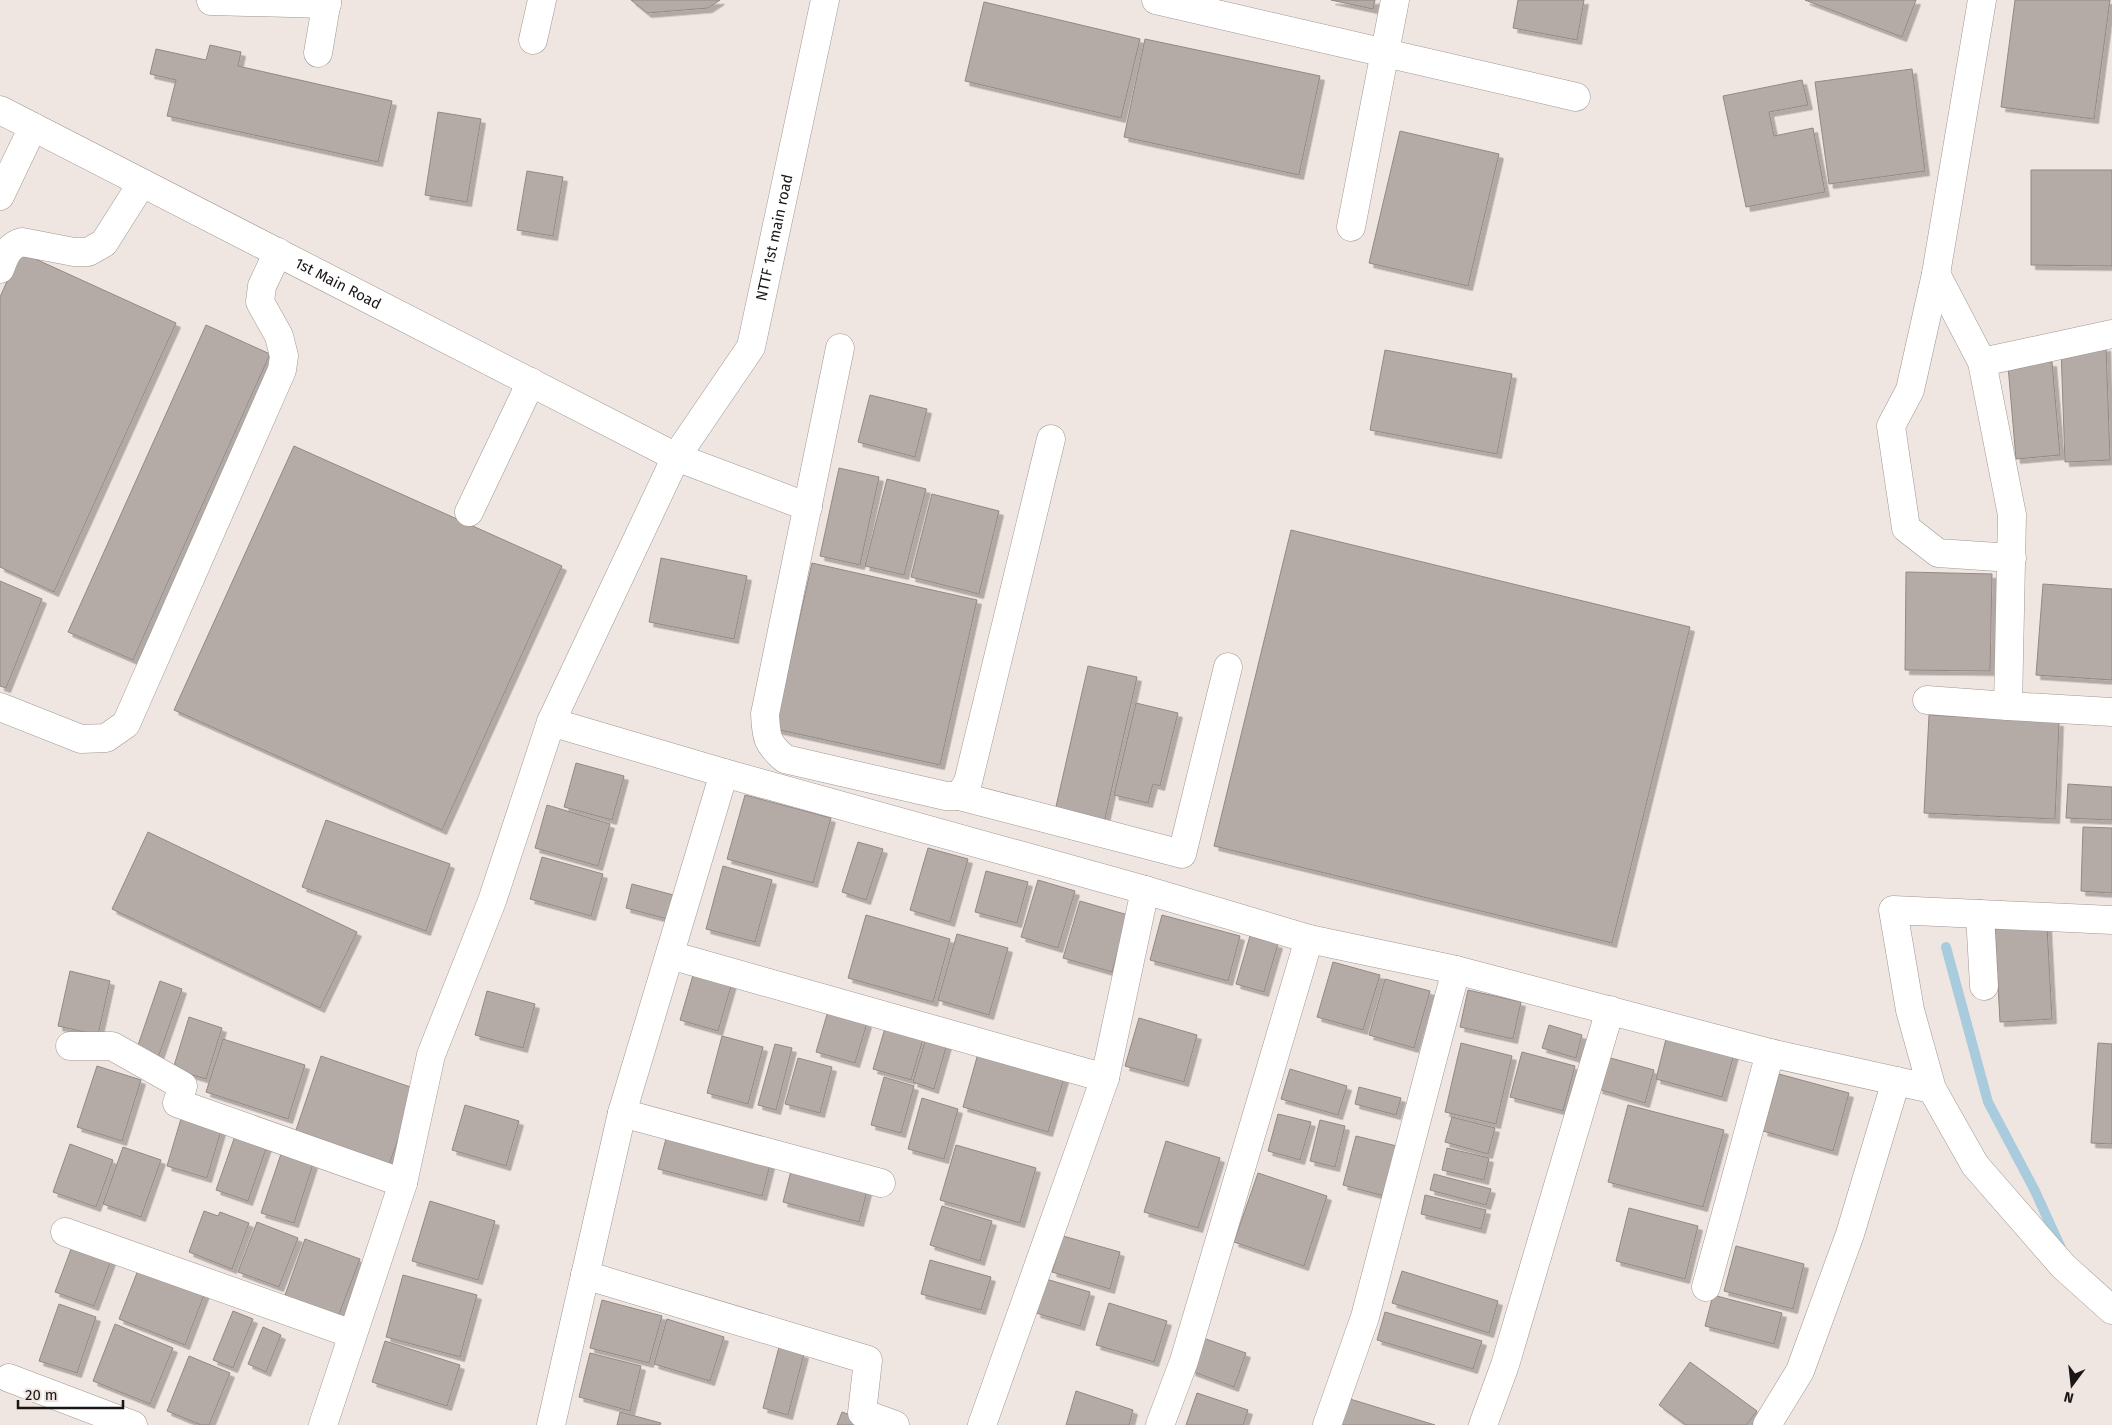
<svg xmlns="http://www.w3.org/2000/svg" width="2112" height="1425" font-family="'Fira Sans',sans-serif">
	<style>
		.lines { fill: none; stroke-linecap: round; stroke-linejoin: round }
		.stream { stroke: #a8ccdd; stroke-width: 10 }
		.building { fill: #b4aba6; stroke: #928984; filter: url(#shadow) }
		.minor-casing { stroke: #a09792; stroke-width: 29 }
		.minor { stroke: #fff; stroke-width: 28 }
		.labels { text-anchor: middle; dominant-baseline: central; stroke-width: 4; stroke-linejoin: round; paint-order: stroke }
		.street-label { font-size: 15px; fill: #1a1615; stroke: #f0e6e1 }
	</style>
	<defs>
		<filter id="shadow"><feDropShadow dx="4.5" dy="4.5" stdDeviation="0" flood-color="#0004"/></filter>
	</defs>
	<rect width="100%" height="100%" fill="#f0e6e1"/>
	<g class="lines">
		<polyline class="stream" points="1946,947 1988,1102 2035,1191 2061,1248"/>
	</g>
	<g class="building">
		<polygon points="631,0 720,0 708,8 647,13"/>
		<polygon points="1331,0 1375,0 1373,9"/>
		<polygon points="1518,0 1584,0 1577,40 1513,28"/>
		<polygon points="1805,0 1916,0 1902,37"/>
		<polygon points="2015,0 2110,0 2094,119 2001,107"/>
		<polygon points="984,2 1140,39 1121,118 965,81"/>
		<polygon points="1145,39 1320,76 1299,175 1124,137"/>
		<polygon points="210,45 241,52 238,66 392,101 378,162 167,116 176,80 150,74 156,49 206,60"/>
		<polygon points="1912,69 1925,171 1829,184 1815,82"/>
		<polygon points="1802,80 1808,105 1769,112 1774,136 1813,128 1825,192 1746,207 1723,96"/>
		<polygon points="438,112 481,119 467,202 425,195"/>
		<polygon points="1400,131 1499,154 1468,286 1369,263"/>
		<polygon points="2031,170 2112,170 2112,266 2031,265"/>
		<polygon points="527,171 563,177 553,236 517,230"/>
		<polygon points="20,252 176,323 54,592 0,567 0,297"/>
		<polygon points="206,325 270,354 133,660 68,632"/>
		<polygon points="2106,347 2110,460 2065,462 2061,349"/>
		<polygon points="1385,350 1512,374 1497,454 1370,430"/>
		<polygon points="2052,362 2060,455 2016,459 2008,366"/>
		<polygon points="870,395 927,409 915,457 858,442"/>
		<polygon points="294,446 562,566 442,830 174,710"/>
		<polygon points="839,468 879,477 860,565 820,556"/>
		<polygon points="887,479 926,489 904,575 865,566"/>
		<polygon points="932,494 999,511 979,594 911,577"/>
		<polygon points="1291,530 1690,627 1612,943 1214,846"/>
		<polygon points="661,558 747,576 734,639 649,622"/>
		<polygon points="812,563 977,600 940,765 775,729"/>
		<polygon points="1906,572 1992,574 1990,671 1905,670"/>
		<polygon points="0,581 42,599 6,688 0,686"/>
		<polygon points="2043,584 2112,589 2112,680 2036,675"/>
		<polygon points="1088,666 1137,677 1104,823 1055,811"/>
		<polygon points="1136,703 1178,713 1160,786 1153,784 1148,803 1114,795"/>
		<polygon points="1929,715 2059,722 2055,819 1924,813"/>
		<polygon points="576,763 624,776 612,820 564,807"/>
		<polygon points="2068,784 2112,787 2112,820 2066,818"/>
		<polygon points="745,795 831,818 813,883 727,859"/>
		<polygon points="547,805 610,824 598,866 535,848"/>
		<polygon points="326,820 450,864 426,931 302,887"/>
		<polygon points="2083,827 2112,828 2112,893 2081,891"/>
		<polygon points="148,832 357,932 320,1008 112,909"/>
		<polygon points="858,842 883,849 866,900 842,892"/>
		<polygon points="928,848 968,859 950,922 910,910"/>
		<polygon points="542,857 603,874 591,916 530,899"/>
		<polygon points="723,866 772,880 755,942 706,929"/>
		<polygon points="986,871 1028,882 1017,923 975,912"/>
		<polygon points="1038,880 1075,891 1058,948 1021,937"/>
		<polygon points="632,884 681,897 675,921 626,908"/>
		<polygon points="1080,901 1128,915 1112,972 1063,958"/>
		<polygon points="866,915 950,939 933,1002 848,978"/>
		<polygon points="1162,915 1240,936 1228,981 1150,960"/>
		<polygon points="2047,926 2052,1019 2000,1022 1995,929"/>
		<polygon points="957,934 1008,948 989,1015 938,1000"/>
		<polygon points="1250,936 1278,944 1264,992 1236,984"/>
		<polygon points="1333,962 1380,975 1363,1030 1317,1017"/>
		<polygon points="696,965 734,976 718,1031 680,1020"/>
		<polygon points="70,971 110,981 98,1035 58,1026"/>
		<polygon points="1385,979 1430,991 1414,1048 1369,1035"/>
		<polygon points="160,981 182,989 157,1061 135,1054"/>
		<polygon points="1468,990 1521,1002 1513,1039 1460,1027"/>
		<polygon points="487,991 535,1004 523,1048 475,1035"/>
		<polygon points="828,1011 867,1023 855,1063 816,1052"/>
		<polygon points="189,1017 222,1028 206,1079 173,1069"/>
		<polygon points="1139,1018 1197,1035 1184,1082 1125,1066"/>
		<polygon points="1549,1025 1582,1035 1576,1058 1542,1048"/>
		<polygon points="885,1028 923,1039 911,1080 873,1069"/>
		<polygon points="1667,1035 1734,1054 1722,1097 1656,1079"/>
		<polygon points="722,1036 763,1047 748,1104 707,1093"/>
		<polygon points="926,1038 947,1044 934,1089 913,1082"/>
		<polygon points="223,1039 305,1065 288,1119 206,1092"/>
		<polygon points="1461,1043 1512,1056 1496,1124 1445,1112"/>
		<polygon points="2098,1043 2112,1044 2112,1144 2091,1143"/>
		<polygon points="775,1044 792,1048 776,1110 758,1105"/>
		<polygon points="979,1050 1065,1075 1048,1132 963,1107"/>
		<polygon points="1522,1052 1575,1066 1563,1111 1510,1097"/>
		<polygon points="321,1056 416,1089 389,1165 295,1133"/>
		<polygon points="1607,1057 1654,1070 1645,1103 1598,1089"/>
		<polygon points="798,1058 832,1067 820,1113 785,1104"/>
		<polygon points="97,1066 141,1080 122,1141 77,1127"/>
		<polygon points="1290,1069 1347,1086 1338,1115 1281,1099"/>
		<polygon points="1779,1074 1849,1093 1833,1151 1763,1131"/>
		<polygon points="884,1077 914,1086 901,1133 871,1125"/>
		<polygon points="1359,1087 1401,1098 1396,1115 1355,1104"/>
		<polygon points="922,1098 958,1109 944,1159 908,1149"/>
		<polygon points="465,1105 519,1121 506,1166 452,1150"/>
		<polygon points="1628,1105 1724,1130 1703,1207 1608,1182"/>
		<polygon points="183,1112 223,1124 207,1178 167,1166"/>
		<polygon points="1278,1114 1311,1122 1300,1160 1268,1151"/>
		<polygon points="1452,1117 1495,1128 1488,1154 1445,1142"/>
		<polygon points="1320,1120 1345,1126 1335,1167 1310,1161"/>
		<polygon points="668,1131 772,1157 762,1196 658,1169"/>
		<polygon points="235,1136 267,1146 248,1201 216,1190"/>
		<polygon points="1356,1136 1401,1147 1388,1197 1343,1185"/>
		<polygon points="1166,1141 1220,1158 1198,1228 1144,1212"/>
		<polygon points="70,1144 113,1160 96,1207 53,1192"/>
		<polygon points="956,1145 1036,1168 1020,1223 940,1200"/>
		<polygon points="123,1147 161,1160 141,1217 103,1204"/>
		<polygon points="1447,1148 1489,1158 1484,1180 1442,1170"/>
		<polygon points="281,1154 313,1164 294,1223 261,1213"/>
		<polygon points="792,1167 868,1187 859,1222 783,1202"/>
		<polygon points="1258,1173 1327,1196 1304,1266 1234,1242"/>
		<polygon points="1434,1174 1491,1189 1486,1205 1430,1190"/>
		<polygon points="1425,1195 1486,1210 1481,1229 1421,1214"/>
		<polygon points="430,1201 495,1221 478,1280 412,1261"/>
		<polygon points="942,1206 992,1221 980,1261 930,1245"/>
		<polygon points="1629,1208 1698,1226 1685,1279 1616,1261"/>
		<polygon points="204,1211 218,1216 220,1212 249,1223 232,1269 189,1252"/>
		<polygon points="257,1222 298,1238 279,1287 238,1272"/>
		<polygon points="1063,1236 1120,1252 1110,1289 1052,1272"/>
		<polygon points="305,1239 360,1259 338,1317 284,1298"/>
		<polygon points="74,1241 113,1255 94,1306 55,1292"/>
		<polygon points="1736,1246 1804,1264 1793,1309 1724,1291"/>
		<polygon points="930,1260 991,1277 981,1310 921,1294"/>
		<polygon points="140,1265 206,1290 185,1345 119,1319"/>
		<polygon points="1402,1271 1498,1301 1489,1333 1392,1303"/>
		<polygon points="403,1275 477,1295 460,1357 386,1337"/>
		<polygon points="1046,1279 1090,1292 1080,1326 1036,1313"/>
		<polygon points="1713,1295 1782,1313 1774,1344 1705,1326"/>
		<polygon points="602,1300 662,1316 649,1363 590,1348"/>
		<polygon points="1109,1303 1167,1321 1154,1362 1096,1345"/>
		<polygon points="59,1304 96,1317 77,1373 39,1361"/>
		<polygon points="233,1311 253,1319 233,1368 213,1360"/>
		<polygon points="1385,1312 1482,1341 1473,1369 1377,1340"/>
		<polygon points="667,1319 724,1337 710,1381 654,1364"/>
		<polygon points="115,1324 173,1348 150,1404 93,1381"/>
		<polygon points="263,1327 281,1335 266,1372 248,1364"/>
		<polygon points="1203,1338 1246,1353 1234,1387 1191,1371"/>
		<polygon points="385,1341 460,1365 447,1406 372,1382"/>
		<polygon points="779,1347 804,1354 788,1415 763,1408"/>
		<polygon points="590,1353 641,1366 630,1411 579,1397"/>
		<polygon points="189,1356 230,1373 209,1425 201,1425 167,1411"/>
		<polygon points="1690,1362 1757,1411 1746,1425 1686,1425 1659,1405"/>
		<polygon points="1076,1391 1133,1410 1129,1425 1066,1425"/>
		<polygon points="1197,1393 1248,1410 1243,1425 1186,1425"/>
		<polygon points="1350,1399 1435,1425 1341,1425"/>
		<polygon points="620,1412 661,1423 660,1425 617,1425"/>
		<polygon points="842,1412 878,1425 837,1425"/>
	</g>
	<g class="lines">
		<defs>
			<g id="minor">
				<polyline points="1156,0 1576,97"/>
				<polyline points="1982,0 1936,274 1910,390 1891,426 1906,528 1938,553 2012,558"/>
				<polyline points="211,1 327,4"/>
				<polyline points="533,40 542,0"/>
				<polyline points="318,53 327,0"/>
				<path id="s1" d="M0,110L676,457L808,507"/>
				<polyline points="0,196 33,127"/>
				<polyline points="1351,227 1395,0"/>
				<path d="M0,269C5,256 8,246 22,242L74,252H88L104,243L142,183"/>
				<polyline points="1936,274 1982,362 2012,515 2008,706 2112,712"/>
				<path d="M840,348L765,714C766,737 767,744 785,759L946,796H959L1182,854L1228,667"/>
				<polyline points="1982,362 2112,334"/>
				<polyline points="469,512 531,382"/>
				<polyline points="1927,700 2008,706"/>
				<polyline points="0,707 81,739 106,738 126,724 282,370 284,356 279,336 260,302 262,286 278,252"/>
				<polyline points="551,722 724,773 1145,890 1309,939 1456,970 1770,1053 1932,1089"/>
				<polyline points="959,796 968,782 1051,439"/>
				<polyline points="1980,914 1984,986"/>
				<polyline points="2112,920 1893,910 1910,1010 1932,1089 1975,1165 2063,1266 2112,1310"/>
				<polyline points="670,955 1105,1078"/>
				<polyline points="70,1046 112,1046 183,1086 177,1103 403,1183"/>
				<polyline points="622,1113 881,1183"/>
				<polyline points="65,1232 352,1334"/>
				<polyline points="585,1275 868,1360 862,1413 895,1425"/>
				<polyline points="1706,1287 1770,1053"/>
				<polyline points="9,1378 133,1425"/>
				<path id="s2" d="M323,1425L403,1183L431,1055L492,901L551,722L676,457L751,347L825,0"/>
				<polyline points="551,1425 622,1113 724,773"/>
				<polyline points="982,1425 1105,1078 1145,890"/>
				<polyline points="1160,1425 1184,1361 1309,939"/>
				<polyline points="1327,1425 1365,1317 1456,970"/>
				<polyline points="1483,1425 1505,1365 1610,1010"/>
				<polyline points="1767,1425 1800,1371 1850,1234 1896,1081"/>
			</g>
		</defs>
		<use href="#minor" class="minor-casing"/>
		<use href="#minor" class="minor"/>
	</g>
	<g class="labels">
		<g class="street-label">
			<text stroke="none"><textPath href="#s2" startOffset="1278">NTTF 1st main road</textPath></text>
			<text stroke="none"><textPath href="#s1" startOffset="380">1st Main Road</textPath></text>
		</g>
	</g>
	<g transform="translate(2072 1385) rotate(195)" stroke="#f0e6e1" stroke-width="4" paint-order="stroke">
	<path d="M0-4L9 19L0 12L-9 19Z" fill="#1a1615"/>
	<text y="-8" font-size="14" font-weight="bold" text-anchor="middle" fill="#1a1615">N</text>
	</g>
	<path d="M18 1400v8h105v-8" fill="none" stroke="#1a1615" stroke-width="2.5"/>
	<text x="25" y="1400" font-size="15" fill="#1a1615" stroke="#f0e6e1" stroke-width="4" paint-order="stroke">20 m</text>
</svg>
